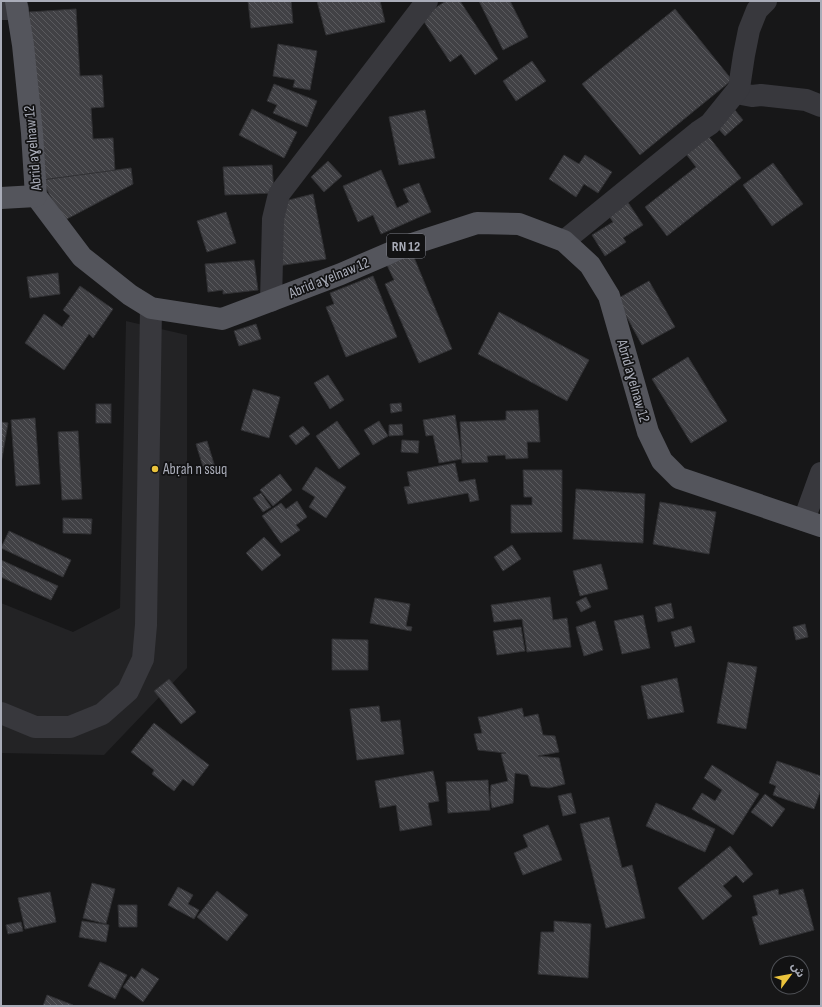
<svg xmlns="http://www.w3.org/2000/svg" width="822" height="1007" font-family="'Sofia Sans Condensed','Noto Sans Arabic',sans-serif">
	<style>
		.built { fill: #232325 }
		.building { fill: url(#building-back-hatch); stroke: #313134 }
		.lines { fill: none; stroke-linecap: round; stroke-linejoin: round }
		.minor { stroke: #38383d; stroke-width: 22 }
		.major { stroke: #54555c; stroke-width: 22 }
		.poi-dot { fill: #ebc33c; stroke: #121213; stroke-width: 1.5 }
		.labels { text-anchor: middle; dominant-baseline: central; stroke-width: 3.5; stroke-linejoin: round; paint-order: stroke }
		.shield { fill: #121213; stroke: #7c7e86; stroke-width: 1 }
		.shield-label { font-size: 14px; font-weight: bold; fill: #a9acb8 }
		.street-label { font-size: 15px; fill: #a9acb8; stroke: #121213 }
		.poi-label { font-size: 15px; fill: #a9acb8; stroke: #121213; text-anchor: start }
	</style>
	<defs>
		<pattern id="building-back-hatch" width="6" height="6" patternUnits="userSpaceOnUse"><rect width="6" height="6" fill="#414145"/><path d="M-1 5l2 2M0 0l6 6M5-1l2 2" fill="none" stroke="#5a5a5e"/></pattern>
	</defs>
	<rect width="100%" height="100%" fill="#171718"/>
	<polygon class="built" points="126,321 187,335 187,668 104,755 1,753 1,603 73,632 120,608"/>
	<g class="building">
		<polygon points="248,1 291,1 293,23 251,28"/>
		<polygon points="317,1 380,1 385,22 326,35"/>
		<polygon points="446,1 460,1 498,59 475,75 461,54 450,62 421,17"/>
		<polygon points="479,1 510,1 528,37 503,50"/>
		<polygon points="76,9 80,76 102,75 104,107 91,108 93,139 113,138 115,171 42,180 29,12"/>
		<polygon points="675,9 732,80 640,155 582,84"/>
		<polygon points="278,44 317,51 310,90 293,87 295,80 273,76"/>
		<polygon points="532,61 546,81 516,101 503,81"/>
		<polygon points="274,84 317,101 307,127 273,113 277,105 267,101"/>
		<polygon points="252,109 297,132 284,158 239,135"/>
		<polygon points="734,109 743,120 725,136 715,125"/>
		<polygon points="425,110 435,158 399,165 389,117"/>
		<polygon points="706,133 741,178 667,236 645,207 696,167 683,150"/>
		<polygon points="564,155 579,164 585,155 612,172 598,193 584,184 576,197 549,179"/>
		<polygon points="328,161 342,176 324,192 311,177"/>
		<polygon points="773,163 803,204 772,226 743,185"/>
		<polygon points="272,165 274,193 225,195 223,167"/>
		<polygon points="131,168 133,184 63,221 42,180"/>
		<polygon points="381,170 397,208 409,202 403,189 419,183 431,212 381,234 373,215 358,222 343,186"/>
		<polygon points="313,194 326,259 277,266 285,201"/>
		<polygon points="625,198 643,225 623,238 626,242 605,256 592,235 613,222 605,210"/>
		<polygon points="226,212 236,243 207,252 197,221"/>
		<polygon points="413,255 452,349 419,363 385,284 394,280 387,265"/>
		<polygon points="254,260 258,290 223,294 223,290 208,292 205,264"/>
		<polygon points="58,273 60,294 30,298 27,277"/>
		<polygon points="373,276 397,337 346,357 326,307 334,304 330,293"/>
		<polygon points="649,281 675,327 642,345 617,299"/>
		<polygon points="80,286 113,309 93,338 89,334 64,370 25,343 44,314 62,327 70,316 63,310"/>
		<polygon points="499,312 589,360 567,401 478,354"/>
		<polygon points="256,324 261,339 239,346 234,331"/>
		<polygon points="688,357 727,421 691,443 652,379"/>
		<polygon points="328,375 344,400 330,409 314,383"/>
		<polygon points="253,389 280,397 269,438 241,430"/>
		<polygon points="401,403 402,411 391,413 390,404"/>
		<rect x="96" y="404" width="15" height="19"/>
		<polygon points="538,410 540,442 527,442 528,458 506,459 505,455 487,456 488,462 462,463 460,422 506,420 506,411"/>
		<polygon points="455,415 462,459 439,463 433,435 426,436 423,420"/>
		<polygon points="35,418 40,484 16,486 11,420"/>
		<polygon points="337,421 360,454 339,469 316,436"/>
		<polygon points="379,421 388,436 373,445 364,430"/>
		<polygon points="1,422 8,423 1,464"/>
		<polygon points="402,424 403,435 389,436 389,425"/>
		<polygon points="303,426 310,434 296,445 289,436"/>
		<polygon points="78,431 82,499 62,500 58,432"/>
		<polygon points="402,440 419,441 418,453 401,452"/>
		<polygon points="207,441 215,467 204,470 196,444"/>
		<polygon points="455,463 459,482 475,479 479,500 470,502 468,493 408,504 404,487 410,486 407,472"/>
		<polygon points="316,467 346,487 326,518 309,507 315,497 302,489"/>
		<polygon points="523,470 562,470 562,532 511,533 511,505 532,505 532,497 524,497"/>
		<polygon points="280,474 292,490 273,506 260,490"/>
		<polygon points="576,489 645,494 643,543 573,539"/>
		<polygon points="261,493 271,507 263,512 253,498"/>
		<polygon points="297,501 307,517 296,525 300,530 281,543 262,516 281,503 286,509"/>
		<polygon points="660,502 716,512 709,554 653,544"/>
		<polygon points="63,518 92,519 91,534 63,533"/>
		<polygon points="9,531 71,560 63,577 1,548"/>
		<polygon points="264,537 281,555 262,571 246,553"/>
		<polygon points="512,545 521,559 503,571 494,557"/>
		<polygon points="1,560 58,586 51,600 1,577"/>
		<polygon points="601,564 608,589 580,596 573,571"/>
		<polygon points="550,597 553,620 567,618 571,647 527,652 522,619 494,622 491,605"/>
		<polygon points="586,597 591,607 581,612 576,602"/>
		<polygon points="375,598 410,604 406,626 412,627 411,631 370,623"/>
		<polygon points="671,603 674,618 658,622 655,607"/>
		<polygon points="643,615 650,648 622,654 614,621"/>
		<polygon points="595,621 603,650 584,656 576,627"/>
		<polygon points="805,624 808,637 796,640 793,627"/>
		<polygon points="691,626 695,642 675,647 671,632"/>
		<polygon points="521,627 525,651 497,655 493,631"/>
		<polygon points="332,639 368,640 368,670 332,670"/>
		<polygon points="728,662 757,667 746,729 717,723"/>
		<polygon points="677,678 684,712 648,719 641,686"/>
		<polygon points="169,679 196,712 181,724 154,691"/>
		<polygon points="379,706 381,722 400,720 404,754 357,760 350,709"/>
		<polygon points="522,708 524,717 538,714 543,735 555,736 559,752 538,756 559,758 565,784 549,788 531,786 528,775 515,773 513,803 492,808 490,798 491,785 508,781 501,754 506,753 478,750 474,734 482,733 478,717 482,717"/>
		<polygon points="154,723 209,765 193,786 183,779 174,791 152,774 154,770 131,752"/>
		<polygon points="777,761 821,776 821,789 814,809 773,795 776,786 769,783"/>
		<polygon points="712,765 759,794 733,835 692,809 702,793 715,801 722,790 704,778"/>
		<polygon points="433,771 439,801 428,803 432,825 400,831 396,805 380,808 375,781"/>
		<polygon points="488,780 490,810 448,813 446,782"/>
		<polygon points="571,793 576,813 563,816 558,796"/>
		<polygon points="765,794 785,809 772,827 751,812"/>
		<polygon points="656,803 715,829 705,852 646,826"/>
		<polygon points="609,817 622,868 632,865 645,918 606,928 580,824"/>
		<polygon points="548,825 562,860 523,875 514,853 528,847 523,835"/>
		<polygon points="730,846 753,874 743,883 736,875 723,886 732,896 703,920 678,888"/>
		<polygon points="92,883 115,889 106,924 83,918"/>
		<polygon points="178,887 193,895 188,904 199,910 194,919 168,905"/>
		<polygon points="778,889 779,895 803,889 814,930 760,945 752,917 758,915 753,896"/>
		<polygon points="217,891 248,915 227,941 197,917"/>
		<polygon points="50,892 56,922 25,929 18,898"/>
		<polygon points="118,905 137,905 137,927 119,927"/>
		<polygon points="82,921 109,925 106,942 79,937"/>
		<polygon points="554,921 591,924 588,978 538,974 541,932 554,932"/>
		<polygon points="21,922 23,931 8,934 6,925"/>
		<polygon points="100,962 127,975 115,999 88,986"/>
		<polygon points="142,968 159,979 143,1002 123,987 131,976 135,979"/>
		<polygon points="47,995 73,1005 72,1006 43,1006"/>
	</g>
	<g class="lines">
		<g class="minor">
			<polyline points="1,9 18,9"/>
			<polyline points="736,93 752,96 761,95 806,100 821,106"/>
			<polyline points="564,241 698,132 710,124 739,88 744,55 749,30 757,10 766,1"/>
			<polyline points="271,301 273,219 279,194 427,1"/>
			<polyline points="804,520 821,473"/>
			<polyline points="1,713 35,727 70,727 102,714 128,691 143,659 146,625 151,308"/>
		</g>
		<g class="major">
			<polyline points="16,1 23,45 32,133 36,196 82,257 130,295 151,308 222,319 341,274 406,246 477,223 519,224 564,241 590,265 609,296 648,432 662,461 679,478 821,526"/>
			<polyline points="1,198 36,196"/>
		</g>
	</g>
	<circle class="poi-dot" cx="155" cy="469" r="4"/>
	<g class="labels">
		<rect class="shield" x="387" y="234" width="38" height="24" rx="3"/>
		<g class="shield-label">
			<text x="406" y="246">RN 12</text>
		</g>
		<g class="street-label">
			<text transform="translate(33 148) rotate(-95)">Abrid aɣelnaw 12</text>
			<text transform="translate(329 278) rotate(-22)">Abrid aɣelnaw 12</text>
			<text transform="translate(633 381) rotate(74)">Abrid aɣelnaw 12</text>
		</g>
		<g class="poi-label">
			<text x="163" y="469">Abṛah n ssuq</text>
		</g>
	</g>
	<rect width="822" height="1007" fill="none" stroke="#a9acb8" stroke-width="4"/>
	<g transform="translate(790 975) rotate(58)"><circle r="19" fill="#121213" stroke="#4e5055"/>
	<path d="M0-3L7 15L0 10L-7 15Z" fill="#ebc33c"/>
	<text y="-6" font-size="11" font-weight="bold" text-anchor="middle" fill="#a9acb8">ش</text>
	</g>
</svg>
